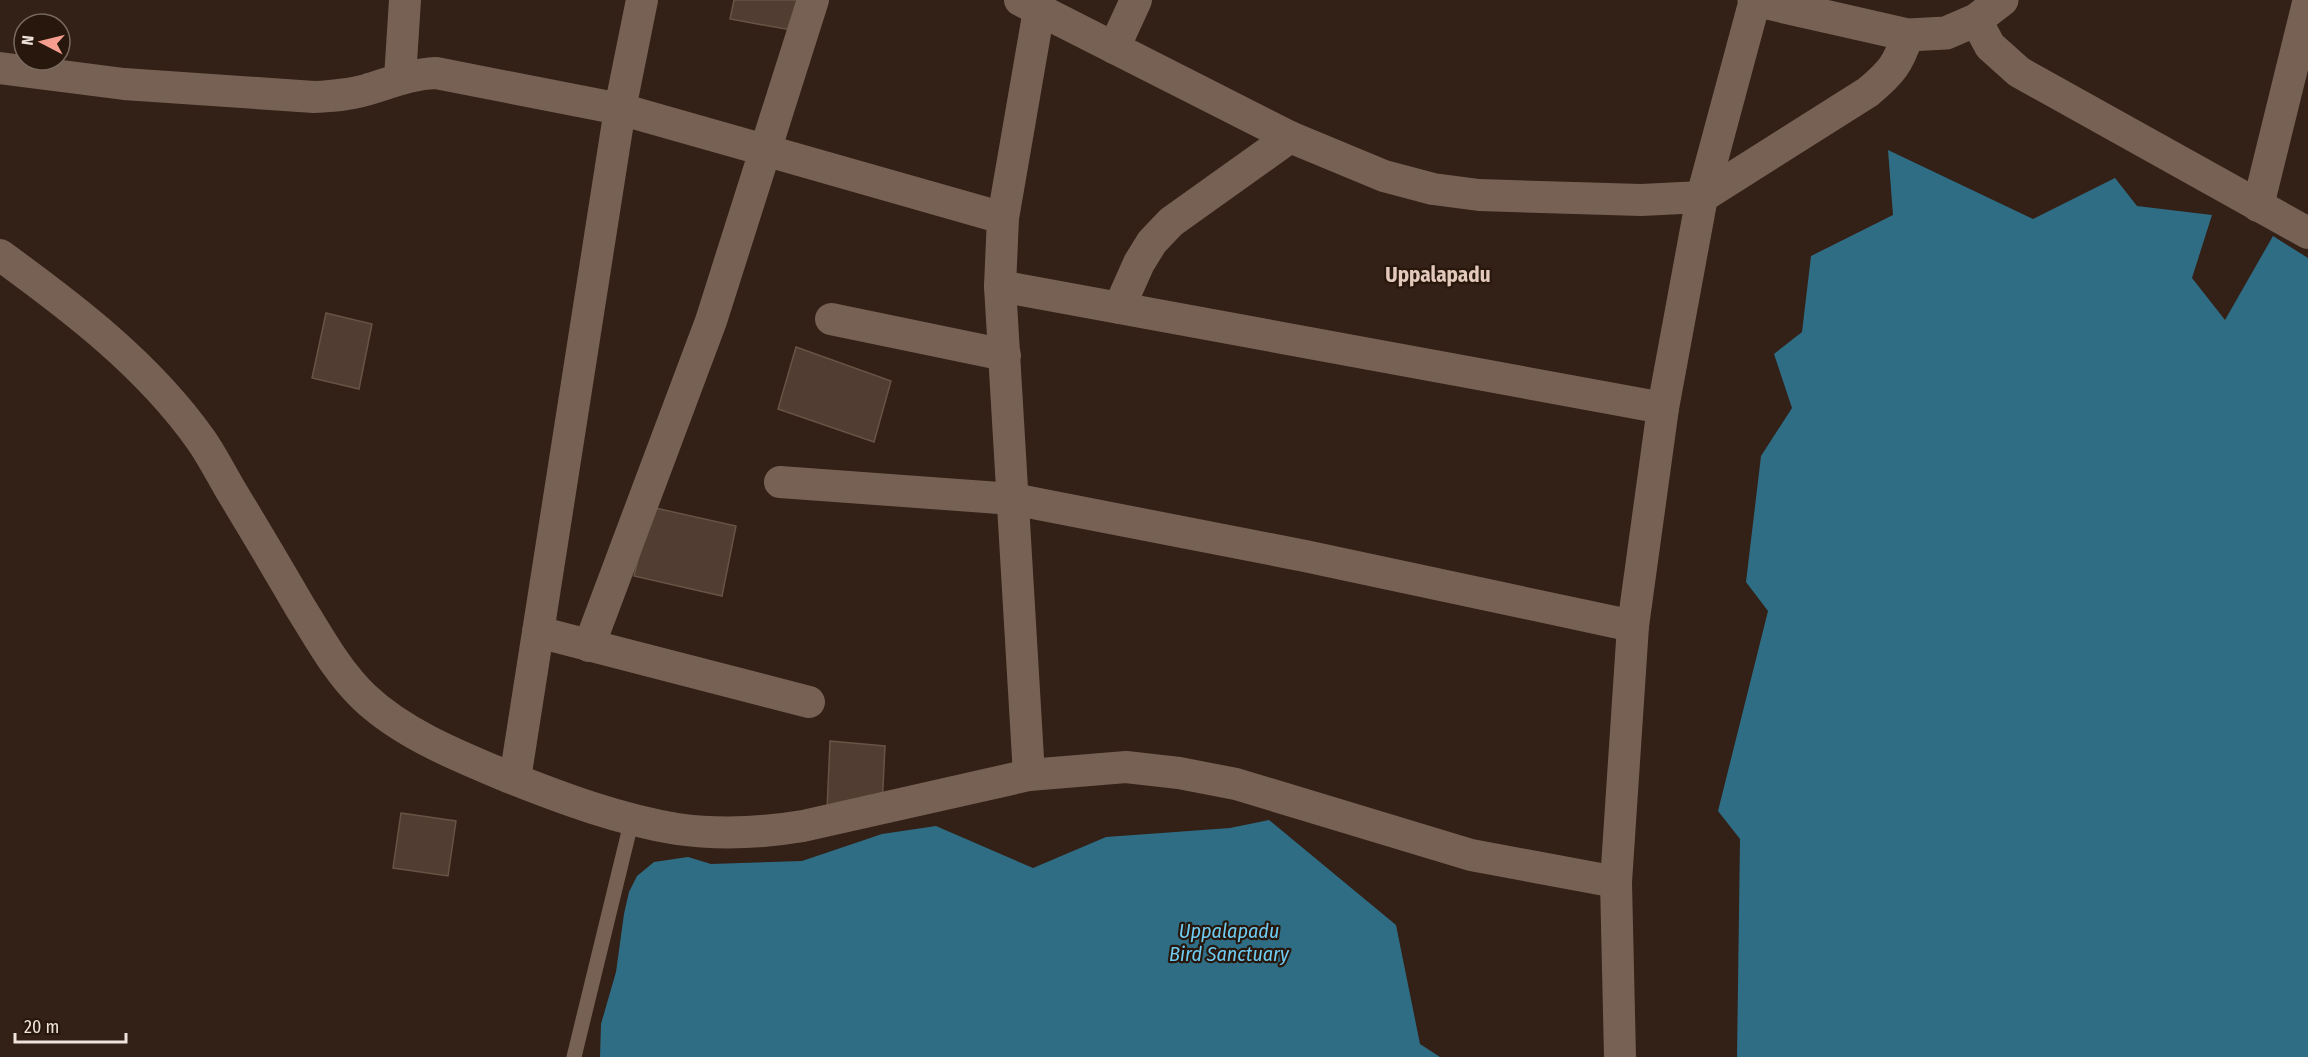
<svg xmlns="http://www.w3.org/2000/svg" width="2308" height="1057" font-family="'Fira Sans Condensed',sans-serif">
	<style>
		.water { fill: #2f6d85 }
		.building { fill: #513d31; stroke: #685347; stroke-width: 1.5 }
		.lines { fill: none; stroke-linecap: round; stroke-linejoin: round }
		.lane { stroke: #776155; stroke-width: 15 }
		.street { stroke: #776155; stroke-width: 32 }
		.secondary { stroke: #776155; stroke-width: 33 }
		.labels { text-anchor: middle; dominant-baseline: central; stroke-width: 4.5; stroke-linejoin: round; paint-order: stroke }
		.water-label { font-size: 20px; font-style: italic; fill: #6fccf2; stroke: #28170c }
		.quarter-label { font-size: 21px; font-weight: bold; fill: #e2c9bb; stroke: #28170c }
	</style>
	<rect width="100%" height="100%" fill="#332016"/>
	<g class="water">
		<polygon points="1888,150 2033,219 2115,178 2137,206 2212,215 2192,278 2225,320 2273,236 2308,258 2308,1057 1737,1057 1740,839 1718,811 1768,611 1746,582 1761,456 1792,408 1774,354 1802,332 1811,256 1893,215"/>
		<polygon points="1269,820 1396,925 1420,1044 1440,1057 600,1057 601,1024 616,972 624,914 629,892 637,876 654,862 688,857 711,864 802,861 882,834 936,826 1033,868 1106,837 1230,828"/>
	</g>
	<g class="building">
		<polygon points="734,0 797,0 791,30 730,19"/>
		<polygon points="326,313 372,324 359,389 312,378"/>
		<polygon points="796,347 891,381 874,442 778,409"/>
		<polygon points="651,507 736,526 722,596 634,576"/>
		<polygon points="830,741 885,746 882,808 827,810"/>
		<polygon points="401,813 456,821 448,876 393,868"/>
	</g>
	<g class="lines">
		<polyline class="lane" points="574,1057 632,819"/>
		<g class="street">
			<path d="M1020,0L1290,137L1384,176L1433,189L1479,195L1641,200L1702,197L1868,92C1892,72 1898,64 1908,35"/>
			<polyline points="1976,20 1990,46 2019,72 2308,233"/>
			<polyline points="1114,48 1136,0"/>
			<path d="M0,68L124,84L314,97C332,96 349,95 366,90C390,83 410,74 436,73L620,109L1003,218"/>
			<polyline points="400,78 405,0"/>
			<polyline points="2258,206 2308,3"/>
			<path d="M0,255C73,308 148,365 201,440C213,457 222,476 233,494C256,532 278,569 300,607C320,639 337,671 364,697C404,735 461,757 511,778C564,799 621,820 677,829C720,835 761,833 803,826L1029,775L1126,767L1179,773L1236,784L1471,855L1616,882"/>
			<polyline points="1000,286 1663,408"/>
			<polyline points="1119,308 1139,263 1152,242 1171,222 1290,137"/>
			<polyline points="831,319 1005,355"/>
			<polyline points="780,482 1013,499 1305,556 1633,626"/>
			<polyline points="538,632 809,702"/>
			<polyline points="589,646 711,321 813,0"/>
			<polyline points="1029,775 1000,286 1003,218 1039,10"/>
			<polyline points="515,779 620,109 642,0"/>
			<polyline points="1620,1057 1616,882 1633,626 1663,408 1702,197 1755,0"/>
		</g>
		<polyline class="secondary" points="1754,0 1908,35 1946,33 1976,20 2002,0"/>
	</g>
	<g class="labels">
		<g class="water-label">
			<text x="1229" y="931">Uppalapadu<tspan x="1229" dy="23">Bird Sanctuary</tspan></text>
		</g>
		<g class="quarter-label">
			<text x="1438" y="275">Uppalapadu</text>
		</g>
	</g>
	<g transform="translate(42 42) rotate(277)"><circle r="28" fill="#28170c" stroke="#78695f" stroke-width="1.5"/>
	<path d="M0-4.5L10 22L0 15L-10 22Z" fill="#f59d8f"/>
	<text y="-9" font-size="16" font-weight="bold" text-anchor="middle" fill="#efe3db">N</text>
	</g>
	<path d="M15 1033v9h111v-9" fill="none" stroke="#efe3db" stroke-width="3"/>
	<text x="24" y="1033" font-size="18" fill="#efe3db" stroke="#28170c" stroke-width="4.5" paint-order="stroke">20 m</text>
</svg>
